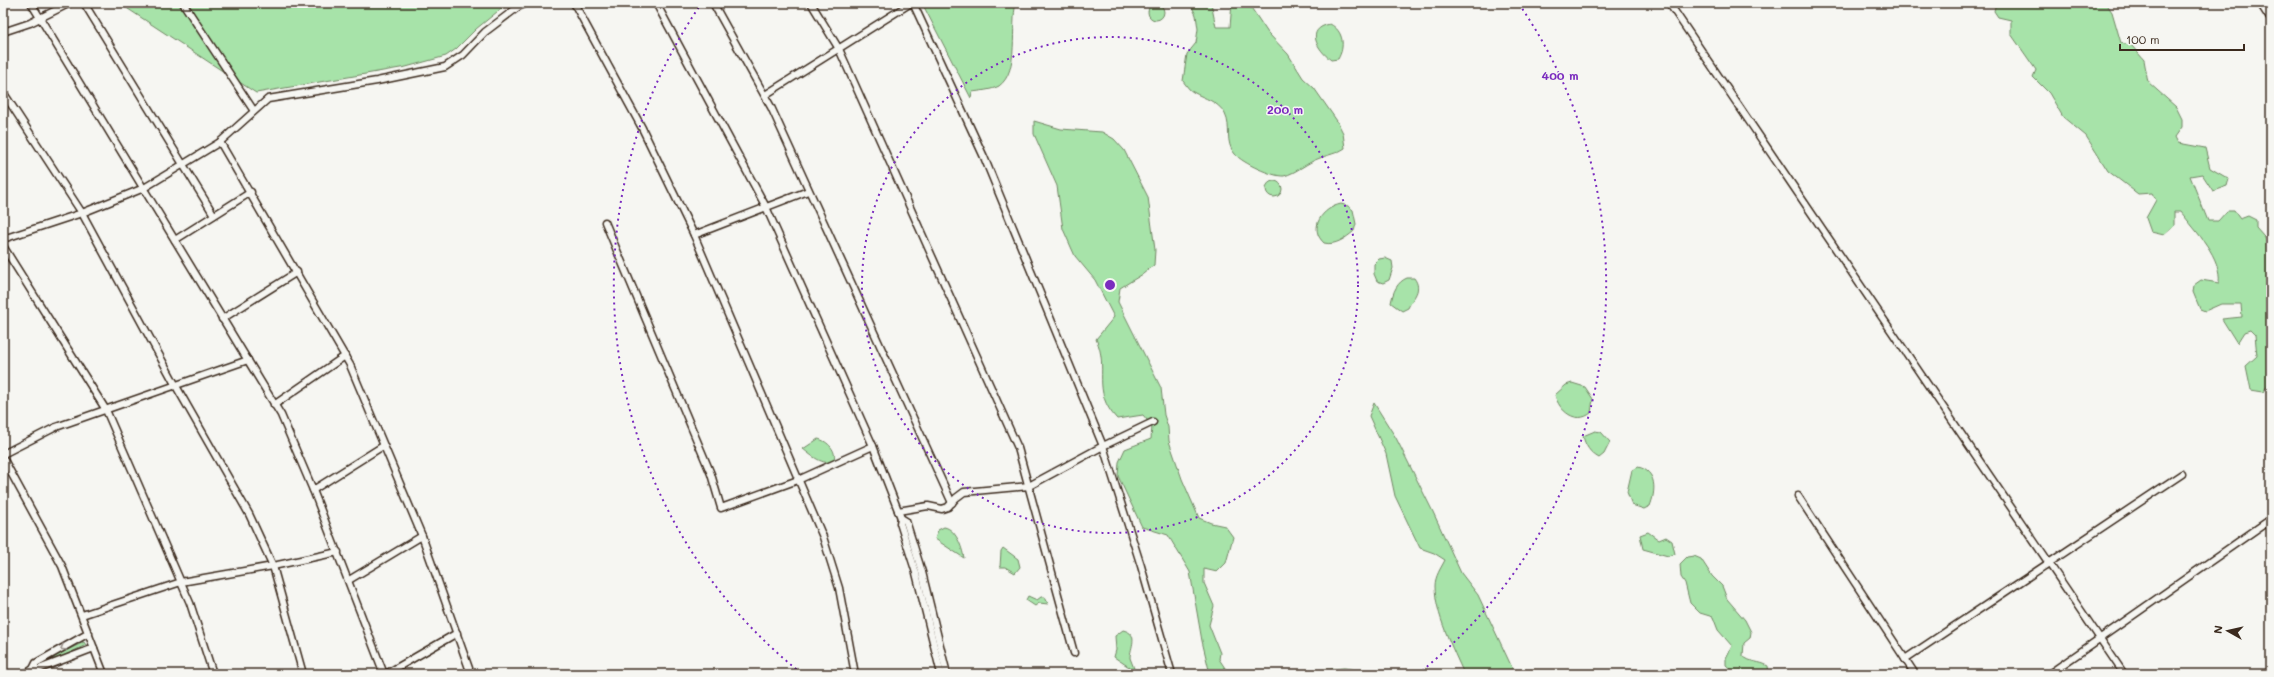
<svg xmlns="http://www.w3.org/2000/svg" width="2274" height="677" font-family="Mali,sans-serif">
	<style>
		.green { fill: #a7e3a9; stroke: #718664 }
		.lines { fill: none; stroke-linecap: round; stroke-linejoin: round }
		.street-casing { stroke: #3b2a1e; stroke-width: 9 }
		.street { stroke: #f6f6f2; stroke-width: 6 }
		.oneway { stroke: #989088 }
		.ring { fill: none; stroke: #7b2cbf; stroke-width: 2; stroke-dasharray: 2 4 }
		.centre { fill: #7b2cbf; stroke: #f6f6f2; stroke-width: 2 }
		.ring-label { font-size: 12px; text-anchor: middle; font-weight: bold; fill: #7b2cbf; stroke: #f6f6f2; stroke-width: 3; stroke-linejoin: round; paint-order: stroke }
	</style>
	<rect width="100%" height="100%" fill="#f6f6f2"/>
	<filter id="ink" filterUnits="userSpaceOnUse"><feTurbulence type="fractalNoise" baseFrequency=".025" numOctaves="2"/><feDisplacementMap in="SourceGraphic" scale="8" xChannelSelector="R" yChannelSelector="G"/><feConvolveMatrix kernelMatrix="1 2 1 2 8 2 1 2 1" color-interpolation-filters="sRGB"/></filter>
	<g filter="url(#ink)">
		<g class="green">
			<polygon points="119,3 508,3 476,29 456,49 446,56 406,67 256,93"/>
			<path d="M922,3H1016C1010,26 1020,71 999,86C992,90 979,91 972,92L971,98Z"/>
			<path d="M1190,3H1211L1216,27H1230L1232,3H1248L1268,33L1288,54L1303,78L1314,88L1337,121L1343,133L1345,148C1336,154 1330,154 1320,158C1308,162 1296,173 1284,176C1273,177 1242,163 1235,154C1224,142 1232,128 1225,114C1218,101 1205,99 1193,92C1189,90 1186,85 1183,81L1187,54L1196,43L1198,29L1196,15Z"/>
			<path d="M1996,3H2106L2112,12L2121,43L2132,46L2144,60L2148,82L2176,107L2182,119V127L2175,137L2178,143L2205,148L2210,168L2229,179L2227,186L2213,191L2202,174L2190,176L2208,221H2218L2227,211H2234L2240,219L2248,216L2256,220V228L2271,245V380L2263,392L2251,390L2246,366L2257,356L2255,335L2250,330L2244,332L2237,343L2222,319L2242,317L2241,304H2221L2205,311L2200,309L2193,292L2194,285L2201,280L2219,283C2222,257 2196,232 2181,212H2174V226L2164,235L2151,232L2146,218L2156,200L2152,193L2138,194L2108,171L2086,136L2063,117L2049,93L2033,77L2036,70L2011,34V20L1998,17L1994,11Z"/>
			<circle cx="1156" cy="12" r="8"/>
			<path d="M1330,24C1344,31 1345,47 1338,59L1331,60C1318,50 1304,29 1330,24Z"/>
			<path d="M1034,121L1061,129L1102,132L1114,139L1124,150L1148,197L1155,250L1154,265L1143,274L1120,288L1118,302L1161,388L1164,415L1168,427L1169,441L1182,479L1199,518L1211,523L1225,526L1233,537L1226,563L1217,572L1204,569V583L1214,606L1209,625L1220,653L1219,659L1229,674H1210L1202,641L1190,572L1168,535L1142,527L1118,476L1119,462L1125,449L1151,439L1152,426L1143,415L1117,419C1090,390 1110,369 1096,339L1114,317L1095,280L1075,256L1063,229L1057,186L1034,134Z"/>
			<circle cx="1274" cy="189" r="8"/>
			<path d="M1341,204L1348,206L1353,210L1356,224L1354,231C1346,238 1335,246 1324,243C1308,228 1322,208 1341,204Z"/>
			<polygon points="1385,258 1392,261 1393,268 1389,280 1383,283 1377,281 1374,274 1374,264 1379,259"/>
			<path d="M1407,278H1414C1423,290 1413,297 1408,308L1402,311L1391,303C1393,292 1397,282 1407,278Z"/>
			<path d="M1572,383L1585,387L1593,399L1591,413C1576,425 1559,411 1555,395L1566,385Z"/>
			<path d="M1374,403L1396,438L1433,512L1461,573L1478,595L1515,674H1464C1453,649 1435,614 1435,586C1435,576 1441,568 1445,560L1434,553L1420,548L1395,496L1386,454L1369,416Z"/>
			<path d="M1595,431L1601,432L1610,442L1604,454L1599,458C1590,453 1585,445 1583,436Z"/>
			<path d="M818,439C828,441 837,451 834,461C823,466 812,456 803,449Z"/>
			<path d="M1638,467C1657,471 1656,491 1650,506L1644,509L1632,505L1627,492L1632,470Z"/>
			<path d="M944,527C956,529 962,547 964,558L935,539L938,530Z"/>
			<polygon points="1648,532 1659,540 1666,537 1672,541 1675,554 1668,556 1643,549 1640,535"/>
			<polygon points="1003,548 1018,559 1020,567 1015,573 1005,567 1000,567 1001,551"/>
			<path d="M1694,556L1701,559L1712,576L1722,586L1727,599L1745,620L1751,632L1750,638L1744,643L1743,656C1750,663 1760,661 1768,666L1769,674H1736L1726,665V658L1732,646L1718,630L1713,617L1700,613L1690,603L1685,583L1681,577L1680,564L1687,557Z"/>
			<polygon points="1028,596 1037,600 1041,597 1045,597 1048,604 1039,603 1035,606 1026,600"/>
			<path d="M1123,630C1140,634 1130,647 1130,658L1135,671L1114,657L1116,650L1115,636Z"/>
			<polygon points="84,642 86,645 38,668 37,665"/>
			<polygon points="1344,668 1352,669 1361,674 1318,674 1324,670"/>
		</g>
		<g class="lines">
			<defs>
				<g id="street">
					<polyline points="31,3 281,415 313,490 384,674"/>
					<polyline points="84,3 214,215"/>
					<polyline points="183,3 254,111"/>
					<polyline points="574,3 642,128 694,235 823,537 839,588 855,674"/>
					<polyline points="656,3 766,207 873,446 901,518 906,521 922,572 947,674"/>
					<polyline points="713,3 771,107 952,503"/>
					<polyline points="811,3 839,49 1018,448 1074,653"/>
					<polyline points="913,3 984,157 1103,446 1141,566 1172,674"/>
					<polyline points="1669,3 2124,674"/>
					<polyline points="2260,3 2271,20"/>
					<polyline points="3,32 30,23 70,3"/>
					<polyline points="3,92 82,213 176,386 249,514 273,566 303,674"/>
					<polyline points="765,95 911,3"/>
					<polyline points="220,142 350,365 422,536 471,674"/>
					<polyline points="605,222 711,474 721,508 798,480 873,446"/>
					<polyline points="694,235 808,191"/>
					<polyline points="3,239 82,213 144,188 220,142 268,99 377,81 445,67 463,55 485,32 518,7 527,3"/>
					<polyline points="175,240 251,192"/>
					<polyline points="3,246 106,410 190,603 213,674"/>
					<polyline points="222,319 297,272"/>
					<polyline points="274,405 345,356"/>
					<polyline points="3,454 56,427 248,360"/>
					<polyline points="3,458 62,566 104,674"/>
					<polyline points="313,490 383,446"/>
					<polyline points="1798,496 1915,674"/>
					<polyline points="898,511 928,506 942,509 948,507 956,498 964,492 1029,486 1103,446 1153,422"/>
					<polyline points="901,518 900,523 916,573 941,674"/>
					<polyline points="349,580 422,536"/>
					<polyline points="82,615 181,582 273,566 338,552"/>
					<polyline points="89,633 36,663 33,669 39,669 94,648"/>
					<polyline points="1905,659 2182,474"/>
					<polyline points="25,674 33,669"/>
					<polyline points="386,674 457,633"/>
					<polyline points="2049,674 2271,519"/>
				</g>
			</defs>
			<use href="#street" class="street-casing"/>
			<use href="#street" class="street"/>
		</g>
		<defs><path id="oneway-chevron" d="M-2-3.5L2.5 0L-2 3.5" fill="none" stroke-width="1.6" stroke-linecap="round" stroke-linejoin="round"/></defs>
		<use class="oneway" href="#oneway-chevron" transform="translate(63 648) rotate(150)"/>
	</g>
	<g class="ring">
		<circle cx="1110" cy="285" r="248"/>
		<path d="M801 673A496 496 0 0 1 701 4M1519 4A496 496 0 0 1 1419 673"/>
	</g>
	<circle cx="1110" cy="285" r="6" class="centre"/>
	<g class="ring-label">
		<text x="1560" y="80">400 m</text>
		<text x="1285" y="114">200 m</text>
	</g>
	<rect width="2274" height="677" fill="none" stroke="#f6f6f2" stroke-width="16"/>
	<rect x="8" y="8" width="2258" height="661" fill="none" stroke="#3b2a1e" stroke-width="1.5" filter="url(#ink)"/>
	<g transform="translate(2228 631) rotate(278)" stroke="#f6f6f2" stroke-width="3" paint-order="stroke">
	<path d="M0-3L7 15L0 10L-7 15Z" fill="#3b2a1e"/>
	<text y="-6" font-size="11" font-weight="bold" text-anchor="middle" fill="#3b2a1e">N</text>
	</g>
	<path d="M2120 44v6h124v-6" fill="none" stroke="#3b2a1e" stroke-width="2"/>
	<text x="2126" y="44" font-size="12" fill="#3b2a1e" stroke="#f6f6f2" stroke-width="3" paint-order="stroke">100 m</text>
</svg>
